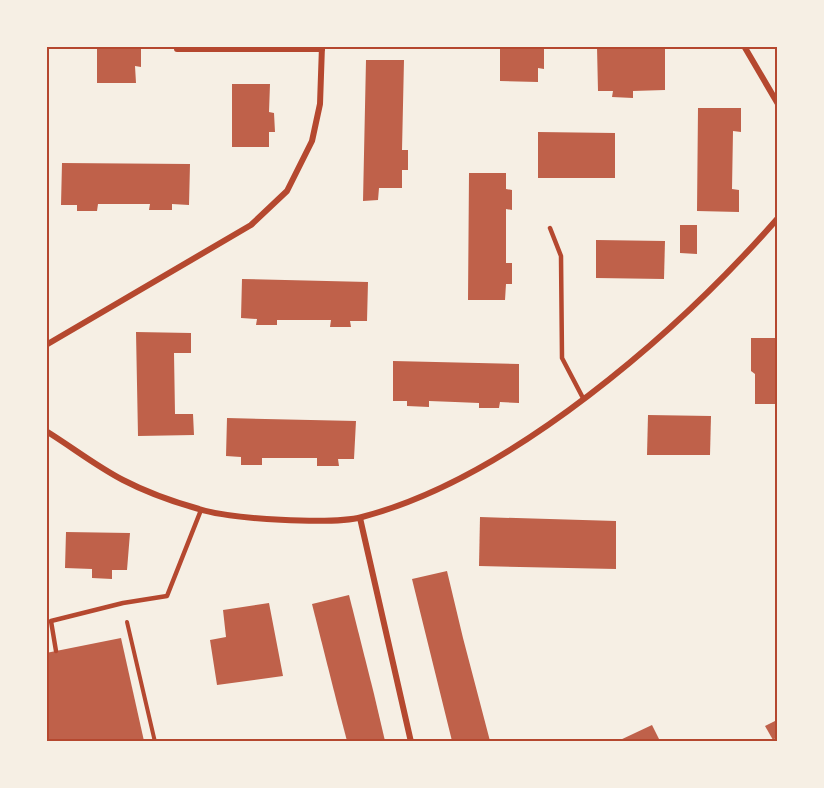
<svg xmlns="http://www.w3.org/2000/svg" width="824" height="788" font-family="Karla,sans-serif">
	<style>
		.building { fill: #bf614a }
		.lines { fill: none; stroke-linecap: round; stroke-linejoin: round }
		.path { stroke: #b5482f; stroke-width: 4 }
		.service { stroke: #b5482f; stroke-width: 4.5 }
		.minor { stroke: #b5482f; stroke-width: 6 }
		.neatline { fill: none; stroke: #b5482f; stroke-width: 2 }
	</style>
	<rect width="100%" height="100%" fill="#f6efe4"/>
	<g class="building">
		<polygon points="97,46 141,46 141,67 135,66 136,83 97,83"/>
		<polygon points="500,46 544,46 544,69 538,68 538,82 500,81"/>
		<polygon points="665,46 665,90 633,91 633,98 612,97 613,91 598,91 597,47"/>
		<polygon points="366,60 404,60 402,150 408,150 408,170 402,170 402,188 379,188 378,200 363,201"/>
		<polygon points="232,84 270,84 269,112 274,113 275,132 269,132 269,147 232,147"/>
		<polygon points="698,108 741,108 741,132 733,131 732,189 739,190 739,212 697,211"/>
		<polygon points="538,132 615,133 615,178 538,178"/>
		<polygon points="62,163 190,164 189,205 172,204 172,210 149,210 150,204 98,204 97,211 77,211 77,205 61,205"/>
		<polygon points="469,173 506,173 506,189 512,190 512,210 506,209 506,263 512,263 512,284 506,284 505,300 468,300"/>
		<polygon points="680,225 697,225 697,254 680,253"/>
		<polygon points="596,240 665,241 664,279 596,278"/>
		<polygon points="242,279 368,282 367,321 350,321 351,327 330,327 331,320 277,320 277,325 256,325 257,319 241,318"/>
		<polygon points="136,332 191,333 191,353 174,353 175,414 193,414 194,435 138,436"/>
		<polygon points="751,338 777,338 777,404 755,404 755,374 751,371"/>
		<polygon points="393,361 519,364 519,403 500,402 499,408 479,408 479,403 455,402 429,401 429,407 407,406 407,401 393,401"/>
		<polygon points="648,415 711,416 710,455 647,455"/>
		<polygon points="227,418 356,421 354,459 338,459 339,466 317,466 317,458 262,458 262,465 241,465 241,457 226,456"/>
		<polygon points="480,517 616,521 616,569 479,566"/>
		<polygon points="66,532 130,533 127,570 112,570 112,579 92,578 92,569 65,568"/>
		<polygon points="447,571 463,638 490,741 452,741 412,579"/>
		<polygon points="349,595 374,694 385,741 347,741 337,703 312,604"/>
		<polygon points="269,603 283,676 217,685 210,640 226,637 223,610"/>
		<polygon points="121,638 144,741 46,741 46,653"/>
		<polygon points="777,720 777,737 773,740 765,726"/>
		<polygon points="652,725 660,741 618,741"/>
	</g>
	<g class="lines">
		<polyline class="path" points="127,622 155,742"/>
		<g class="service">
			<polyline points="550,228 561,256 562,358 583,398"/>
			<polyline points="56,651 51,621 123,603 167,596 201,510"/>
		</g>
		<g class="minor">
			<polyline points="744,46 778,104"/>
			<polyline points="177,49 322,49"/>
			<polyline points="46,345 251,225 287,191 312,141 320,104 322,46"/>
			<path d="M46,431C72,447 96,466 123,480C146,492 174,502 199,509C229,519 332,525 362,517C511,478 678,332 778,218"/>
			<polyline points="360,518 411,742"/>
		</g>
	</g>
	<rect width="824" height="788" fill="none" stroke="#f6efe4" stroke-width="96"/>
	<rect x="48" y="48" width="728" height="692" class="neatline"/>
</svg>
